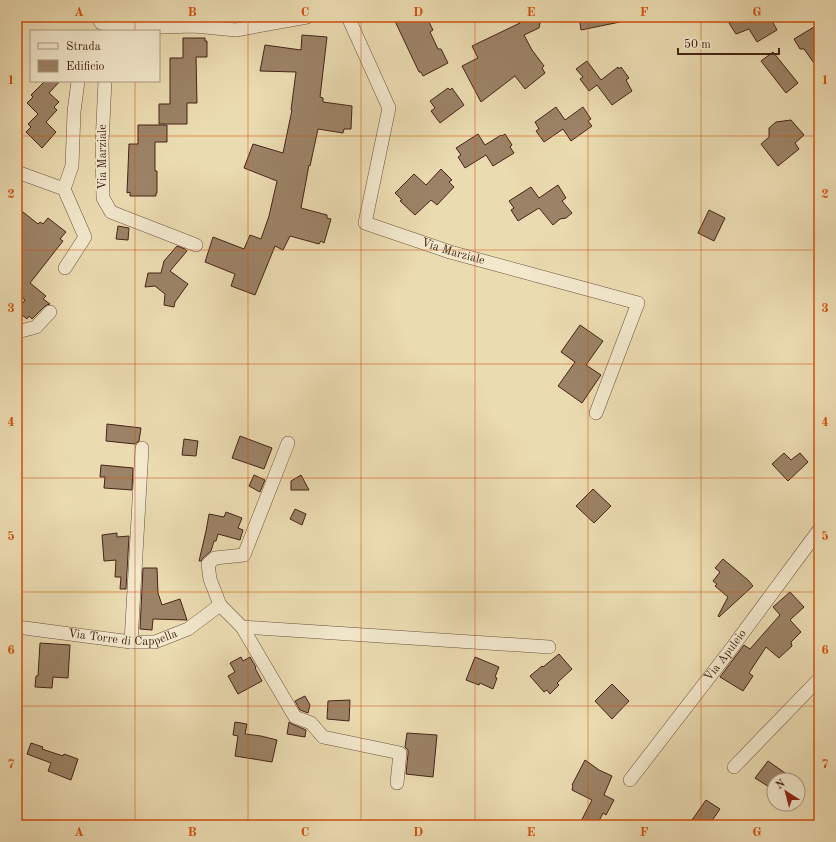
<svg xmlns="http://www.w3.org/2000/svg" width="836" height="842" font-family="'Old Standard TT',serif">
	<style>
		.building { fill: #9c8367; stroke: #462317 }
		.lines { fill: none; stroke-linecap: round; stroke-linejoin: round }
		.street-casing { stroke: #6f513e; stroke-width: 14 }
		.street { stroke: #f2e8cc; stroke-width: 13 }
		.grid { fill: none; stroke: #d0510e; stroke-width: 1; stroke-opacity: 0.55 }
		.labels { text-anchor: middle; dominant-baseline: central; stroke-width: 3.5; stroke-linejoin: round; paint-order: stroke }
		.street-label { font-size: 12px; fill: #462317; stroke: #f2e8cc }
		.neatline { fill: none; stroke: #d0510e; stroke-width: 1.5 }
		.grid-label { font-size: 13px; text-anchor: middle; font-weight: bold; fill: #d0510e }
	</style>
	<rect width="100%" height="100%" fill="#ebdbb1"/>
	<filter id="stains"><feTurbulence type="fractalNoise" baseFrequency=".005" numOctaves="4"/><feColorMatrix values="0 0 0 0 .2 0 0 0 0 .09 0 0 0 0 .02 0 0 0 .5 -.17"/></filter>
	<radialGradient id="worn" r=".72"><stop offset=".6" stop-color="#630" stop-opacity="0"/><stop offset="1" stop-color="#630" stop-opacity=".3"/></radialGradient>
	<g class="building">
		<polygon points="393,17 423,17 425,21 428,20 433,30 430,32 438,49 441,49 448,63 423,76 421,72 419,72"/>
		<polygon points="513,17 533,17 540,23 539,28 524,35 532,50 544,66 542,68 545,73 525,89 515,76 481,102 462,66 478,58 472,46 520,23"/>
		<polygon points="579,17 620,17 620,22 581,30"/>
		<polygon points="745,17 770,17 777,30 757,42 749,29 736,34 729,23"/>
		<polygon points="819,24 819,70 804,49 800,49 794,39"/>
		<polygon points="302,35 327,37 320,97 323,98 323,102 352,106 351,129 344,129 343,133 318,129 310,166 309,165 301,208 327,215 327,218 331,219 324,243 321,241 319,244 290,236 283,250 275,246 255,295 231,286 235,274 205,262 213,237 244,249 250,235 261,239 269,216 277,181 244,168 253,144 283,153 292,110 291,110 296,72 260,71 265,45 301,50"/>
		<polygon points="183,38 205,38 205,41 207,41 207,57 196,57 197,103 187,103 187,124 159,124 159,104 170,104 170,58 183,58"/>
		<polygon points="773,52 798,83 786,93 761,61"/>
		<polygon points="587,61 601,80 618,67 619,69 621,67 629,78 626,80 632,91 612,105 597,85 589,91 580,79 583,77 576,69"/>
		<polygon points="45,81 60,81 49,93 59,102 54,107 57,110 46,122 56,132 42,148 26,132 31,127 28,124 38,114 27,103 33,97 31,95"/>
		<polygon points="448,88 450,90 452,88 464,105 440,123 431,111 435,108 430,101"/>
		<polygon points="556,107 565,120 583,107 591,119 588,121 592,126 571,141 563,129 544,142 536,131 539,129 535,122"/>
		<polygon points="791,120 804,135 795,143 799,149 778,166 761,144 769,137 769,128 776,122"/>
		<polygon points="138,125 167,125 167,142 155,142 155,171 157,171 157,193 156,193 156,196 130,196 130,192 127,193 129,144 138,144"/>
		<polygon points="478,134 485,145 501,135 502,136 505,134 512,145 510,147 514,153 493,166 486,155 465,168 458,157 461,155 456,148"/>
		<polygon points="441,169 452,180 449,182 454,187 437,205 431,200 415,215 400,201 402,200 395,193 414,174 426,185"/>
		<polygon points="558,185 566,198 562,201 572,213 566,218 560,219 553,225 539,208 518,221 511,210 514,208 509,201 531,187 539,198"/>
		<polygon points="709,210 725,218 714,241 698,233"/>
		<polygon points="23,212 38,224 40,222 43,224 48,218 66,232 60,239 63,241 30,283 46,296 43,299 50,304 47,305 44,307 32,319 29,316 27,319 17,311 25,300 17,294 17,220"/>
		<polygon points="118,226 129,228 128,240 116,239"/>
		<polygon points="177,246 185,249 187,251 170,271 188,284 175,302 174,307 164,305 165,294 155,286 145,287 148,273 161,273 164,261"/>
		<polygon points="580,325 603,341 586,365 601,375 582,403 558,386 575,362 561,352"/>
		<polygon points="107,424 141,428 139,441 135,444 106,441"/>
		<polygon points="240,436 272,448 264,469 232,458"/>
		<polygon points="184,439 198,441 196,456 182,455"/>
		<polygon points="784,453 791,460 800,453 808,462 788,481 772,464"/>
		<polygon points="101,465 133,468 132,490 104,488 105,477 100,477"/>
		<polygon points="254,475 265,480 260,492 249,486"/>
		<polygon points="301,475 309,490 291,490 291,481"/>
		<polygon points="593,489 611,506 594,523 576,506"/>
		<polygon points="295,509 306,514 302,525 290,519"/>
		<polygon points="226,512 242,518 238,528 243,530 240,540 218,534 216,541 214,541 211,551 203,558 201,561 199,561 206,531 209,514 224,517"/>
		<polygon points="117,533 117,537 129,536 126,589 120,589 121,577 115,577 116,560 104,561 102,535"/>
		<polygon points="723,559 748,580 753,586 719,617 718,616 728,597 715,586 717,584 713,581 720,572 715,568"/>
		<polygon points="143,568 157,568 158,593 162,605 180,599 187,620 153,619 152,630 140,629"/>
		<polygon points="790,592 804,607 790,620 801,632 791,642 792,646 779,658 766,647 749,673 753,676 743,691 720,677 744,645 750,649 780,615 773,607"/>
		<polygon points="40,643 70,645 68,678 53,677 52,688 35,687 36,676 38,676"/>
		<polygon points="559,654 572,669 557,683 559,685 550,694 547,690 544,692 530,676 542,666 543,667"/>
		<polygon points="241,657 243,661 250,657 256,667 255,668 262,681 238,694 228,676 235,672 230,663"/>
		<polygon points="475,657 499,667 495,677 497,678 493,689 480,683 479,685 466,680"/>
		<polygon points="612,684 629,701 612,719 595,701"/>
		<polygon points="305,696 310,705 308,713 300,710 295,701"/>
		<polygon points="350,700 349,721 327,719 328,701"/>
		<polygon points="235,722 247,724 245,734 261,736 277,740 272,762 235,756 238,736 233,735"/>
		<polygon points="289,722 292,724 306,730 305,737 287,734"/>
		<polygon points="407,733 437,735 433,777 406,774 408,754 408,750 405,747"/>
		<polygon points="31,743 43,747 42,749 63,756 64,754 78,759 71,780 48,771 51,763 27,754"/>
		<polygon points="585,760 599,770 612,776 604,795 614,800 606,815 603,813 598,823 594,821 592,825 579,825 592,800 572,790 573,786 572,785"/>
		<polygon points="768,761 795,780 774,780 774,790 755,778"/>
		<polygon points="706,800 720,809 709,825 700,825 692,820"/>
	</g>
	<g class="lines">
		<defs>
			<g id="street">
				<polyline points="98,17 101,23 132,28 194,26 236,30 307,17"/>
				<path id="s1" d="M348,17L389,108L365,223L450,252L638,303L596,413"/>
				<polyline points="105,81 102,144 103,198 111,212 196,245"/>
				<polyline points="17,172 64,189 85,237 65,268"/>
				<polyline points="64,189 72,166 74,112 78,81"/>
				<polyline points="17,331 21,331 36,327 50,312"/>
				<polyline points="288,443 244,555 215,558 208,564 210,579 220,605 242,627 549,647"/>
				<path id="s2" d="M17,627L131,642H155L188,629L220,605"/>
				<polyline points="242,627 295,717 311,723 323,737 400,753 397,783"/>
				<polyline points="131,642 142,448"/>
				<polyline points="734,767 819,679"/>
				<path id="s3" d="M630,780L728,653L819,530"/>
			</g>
		</defs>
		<use href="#street" class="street-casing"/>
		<use href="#street" class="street"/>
	</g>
	<path class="grid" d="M135,17V31M248,17V825M361,17V825M475,17V825M588,17V825M701,17V825M135,81V825M17,136H819M17,250H819M17,364H819M17,478H819M17,592H819M17,706H819"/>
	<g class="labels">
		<g class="street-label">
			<text transform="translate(103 157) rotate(-90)">Via Marziale</text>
			<text stroke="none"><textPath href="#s1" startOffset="310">Via Marziale</textPath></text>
			<text stroke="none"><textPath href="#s2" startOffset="107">Via Torre di Cappella</textPath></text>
			<text stroke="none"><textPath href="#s3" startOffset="157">Via Apuleio</textPath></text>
		</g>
	</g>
	<rect width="836" height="842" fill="none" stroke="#ebdbb1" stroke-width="44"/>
	<rect x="30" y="30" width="130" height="52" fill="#f2e8cc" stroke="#ad9984"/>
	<rect x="38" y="43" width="20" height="6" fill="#f2e8cc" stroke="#ad9984"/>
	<text x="66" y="50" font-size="12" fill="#462317">Strada</text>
	<rect x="38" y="60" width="20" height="12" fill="#9c8367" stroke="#ad9984"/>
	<text x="66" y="70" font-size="12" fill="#462317">Edificio</text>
	<g transform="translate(786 792) rotate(324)"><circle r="19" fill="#f2e8cc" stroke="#ad9984"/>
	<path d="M0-3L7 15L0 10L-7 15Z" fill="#8f2418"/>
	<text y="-6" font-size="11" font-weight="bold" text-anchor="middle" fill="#462317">N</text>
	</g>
	<path d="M678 48v6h101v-6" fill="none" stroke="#462317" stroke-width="2"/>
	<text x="684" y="48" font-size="12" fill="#462317" stroke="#f2e8cc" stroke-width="3" paint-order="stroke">50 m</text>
	<rect x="22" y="22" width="792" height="798" class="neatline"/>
	<g class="grid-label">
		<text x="79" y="16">A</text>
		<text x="192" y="16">B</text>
		<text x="305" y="16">C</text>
		<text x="418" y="16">D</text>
		<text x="531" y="16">E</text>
		<text x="644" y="16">F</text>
		<text x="757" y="16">G</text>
		<text x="11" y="84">1</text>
		<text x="825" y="84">1</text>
		<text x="11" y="198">2</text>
		<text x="825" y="198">2</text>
		<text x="11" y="312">3</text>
		<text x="825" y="312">3</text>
		<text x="11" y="426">4</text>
		<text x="825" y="426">4</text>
		<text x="11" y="540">5</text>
		<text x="825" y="540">5</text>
		<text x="11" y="654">6</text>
		<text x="825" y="654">6</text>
		<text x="11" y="768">7</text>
		<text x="825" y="768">7</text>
		<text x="79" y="836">A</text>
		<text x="192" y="836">B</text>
		<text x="305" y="836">C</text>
		<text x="418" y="836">D</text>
		<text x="531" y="836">E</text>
		<text x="644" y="836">F</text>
		<text x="757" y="836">G</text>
	</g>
	<rect width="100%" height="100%" filter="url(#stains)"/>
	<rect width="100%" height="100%" fill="url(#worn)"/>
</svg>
